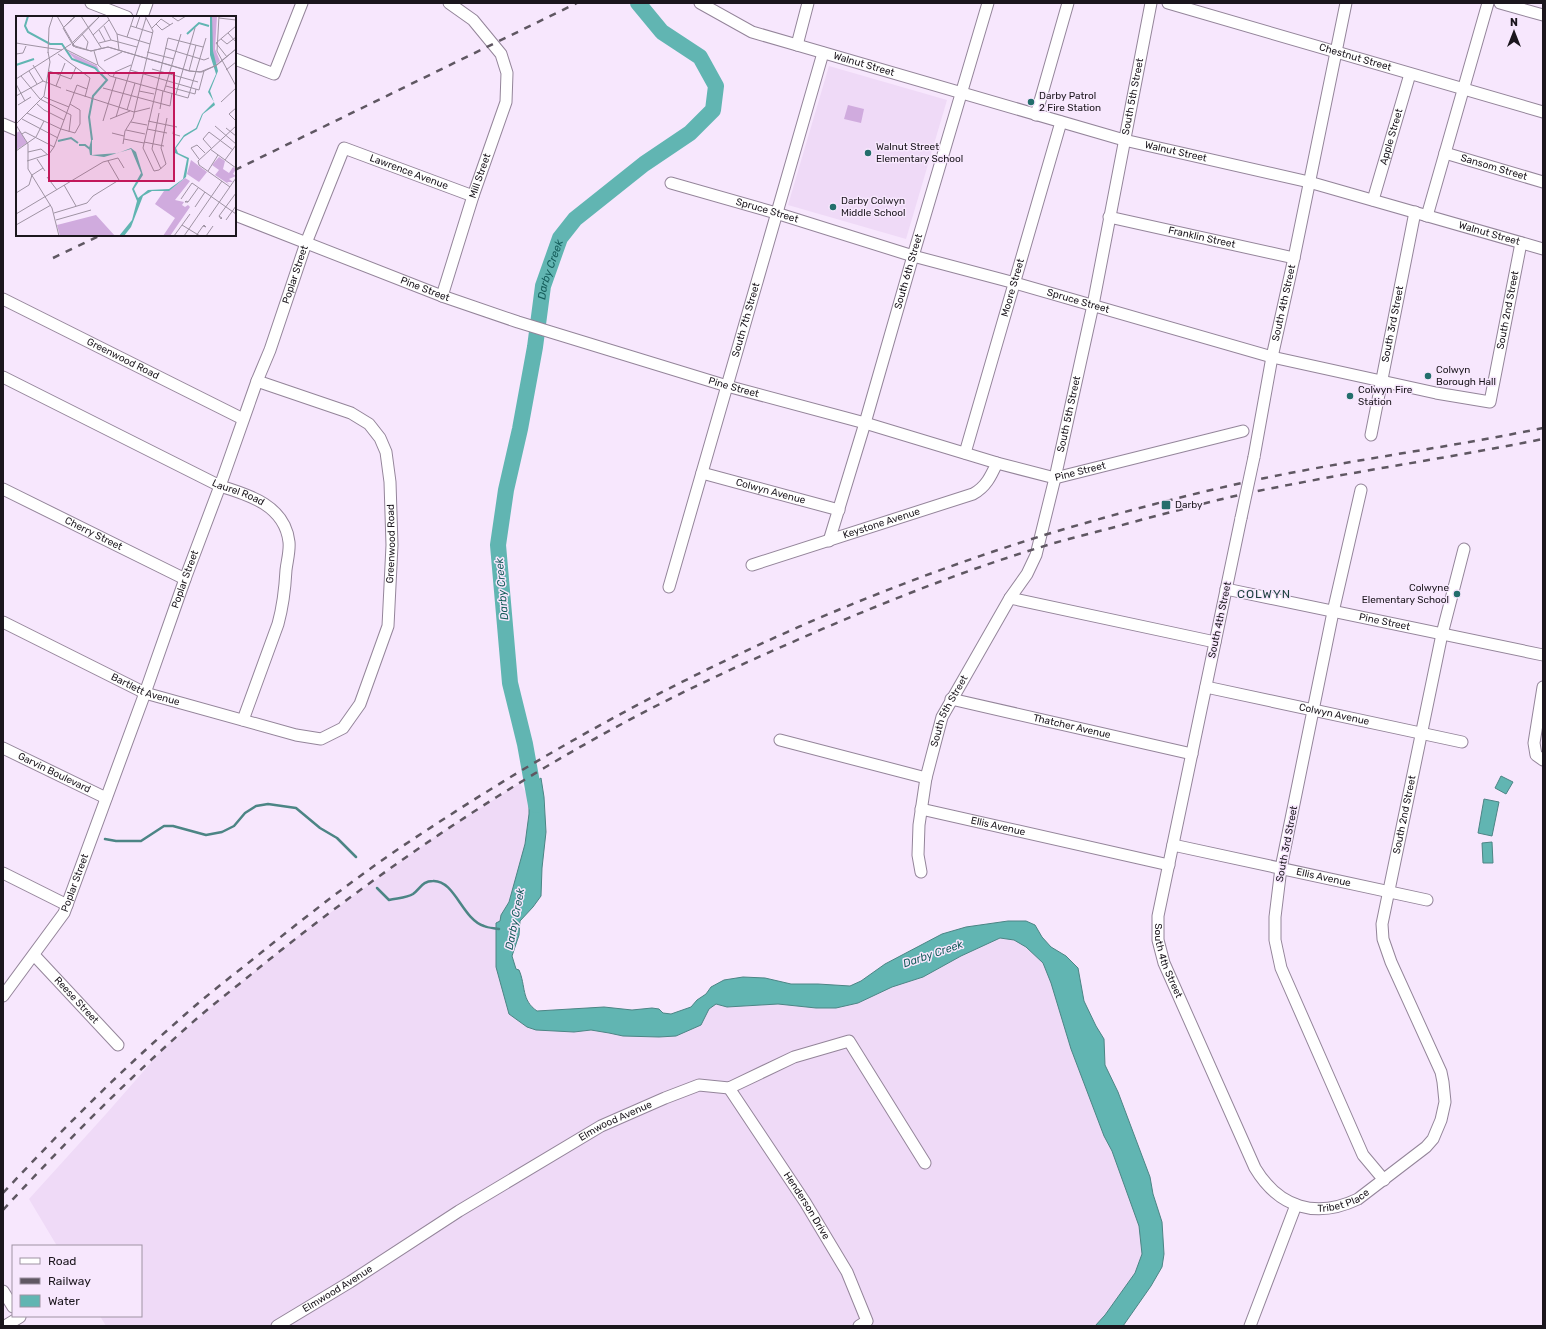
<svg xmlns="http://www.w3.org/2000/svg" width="1546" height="1329" font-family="Rubik,sans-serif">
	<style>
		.built { fill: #efdaf7 }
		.green { fill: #d0abde }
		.water { fill: #61b5b2; stroke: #4c8585 }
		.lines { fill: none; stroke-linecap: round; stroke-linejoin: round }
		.stream { stroke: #4c8585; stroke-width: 2.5 }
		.river { stroke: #61b5b2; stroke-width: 16 }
		.minor-casing { stroke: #94859a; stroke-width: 13 }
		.minor { stroke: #fff; stroke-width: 11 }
		.rail { stroke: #5f5762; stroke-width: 2.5; stroke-dasharray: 7 7; stroke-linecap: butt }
		.minor-bridge-casing { stroke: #94859a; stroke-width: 13; stroke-linecap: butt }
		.minor-bridge { stroke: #fff; stroke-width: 11 }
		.poi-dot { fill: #236e6c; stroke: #f7e7fd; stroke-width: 1.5 }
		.labels { text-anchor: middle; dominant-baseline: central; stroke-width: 3; stroke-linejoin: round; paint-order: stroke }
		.street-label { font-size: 10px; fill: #1b161d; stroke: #f7e7fd }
		.poi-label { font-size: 10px; fill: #1b161d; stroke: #f7e7fd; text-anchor: start }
		.water-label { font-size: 11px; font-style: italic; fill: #155d5b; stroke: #f7e7fd }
		.quarter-label { font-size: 12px; letter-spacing: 1px; fill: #1b3e3d; stroke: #f7e7fd }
		.inset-river { fill: none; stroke: #61b5b2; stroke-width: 2 }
		.inset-road { fill: none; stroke: #9f93a3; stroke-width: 1 }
		.view { fill: #c2185b; fill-opacity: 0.15; stroke: #c2185b; stroke-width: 2 }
		.inset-edge { fill: none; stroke: #1b161d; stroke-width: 2 }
	</style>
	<rect width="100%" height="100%" fill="#f7e7fd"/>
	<g class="built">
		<polygon points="829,66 947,100 906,239 788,205"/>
		<polygon points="520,783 537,810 508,955 533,1021 655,1025 733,989 853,992 1005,935 1034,935 1151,1232 1140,1278 1107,1326 106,1326 100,1316 141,1316 141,1246 57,1246 29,1199 106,1114 163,1049 227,994 301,934 435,837"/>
	</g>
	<polygon class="green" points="848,105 864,109 861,123 844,119"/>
	<g class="water">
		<polygon points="1501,776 1513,782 1506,794 1495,788"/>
		<path d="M541,778L544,797L546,832L542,868L541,896L533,907L520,921L519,935L512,956L516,969L519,970C526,986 521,1000 537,1011L604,1007L632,1010L652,1008L659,1009L663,1013L671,1014L691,1007L697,1000L706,994L711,987L724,980L743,977L765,978L791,984H818L850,986L861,981L885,964L942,934L966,927L1008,921H1026L1035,925L1042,937L1051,947L1066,956L1078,968L1084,1001L1096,1026L1104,1039L1105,1065L1118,1092L1150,1177L1153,1194L1162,1222L1164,1254L1162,1267L1151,1286L1123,1326H1095L1105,1315L1135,1273L1142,1254L1139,1226L1112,1151L1104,1136L1071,1049L1051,983L1043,963L1026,947L1014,940L1000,938L961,956L923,977L892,987L858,1003L836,1008H816L778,1004L727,1007L716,1004L709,1009L701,1025L676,1036L659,1037L623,1036L609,1033L591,1030L574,1032L536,1030L527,1027L509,1014L496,967V923L500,921L501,915L509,902L525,844L529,814V786Z"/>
		<polygon points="1484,799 1499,802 1492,836 1478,833"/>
		<polygon points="1492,842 1493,863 1483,863 1482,843"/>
	</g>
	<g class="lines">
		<g class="stream">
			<polyline points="105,839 116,841 141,841 164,826 173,826 206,835 222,832 234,826 245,813 256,806 268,804 296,808 320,828 337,838 356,857"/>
			<path d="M377,888L389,900C397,898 407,898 413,894C421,888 422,881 433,881C455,880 462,919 484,926C488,928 494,928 499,929"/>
		</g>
		<path class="river" id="s1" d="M536,805L525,744L510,683L498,545L506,490L520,429L535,347L543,286L560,238L575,219L644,164L690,133L713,110L716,86L700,57L662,32L638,3"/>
		<defs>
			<g id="minor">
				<polyline points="91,3 127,17"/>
				<path id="s2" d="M700,3L752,32L797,45L1124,140L1309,182L1543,249"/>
				<path id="s3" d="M1168,3L1543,112"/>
				<polyline points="1500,3 1543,15"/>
				<polyline points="142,17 147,3"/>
				<polyline points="797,45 808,3"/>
				<polyline points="235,59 274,74 302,3"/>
				<polyline points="1036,115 1068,3"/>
				<polyline points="3,124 17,130"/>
				<path id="s4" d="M1445,153L1543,182"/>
				<path id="s5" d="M671,183L776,213L913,256L1015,283L1272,357L1436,393L1490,402L1521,243"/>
				<path id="s6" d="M1373,200L1410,74"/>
				<path id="s7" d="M235,215L442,296L518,322L727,386L865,423L997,463L1055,478L1243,431"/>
				<polyline points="1427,216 1488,3"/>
				<path id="s8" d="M1109,217L1294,258"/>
				<path id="s9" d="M442,296L473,196L506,102L507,73L501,54L473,20L449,3"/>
				<path id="s10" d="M3,299L243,419"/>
				<path id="s11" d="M3,377L220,486C250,495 285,506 289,542C290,551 287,561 286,570C285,589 283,606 278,624L243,720"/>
				<path id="s12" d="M1371,435L1415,212"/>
				<path id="s13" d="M965,453L1061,122"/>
				<path id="s14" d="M1254,457L1272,357L1294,258L1346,3"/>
				<path id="s15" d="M702,473L839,510"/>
				<path id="s16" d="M3,489L185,579"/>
				<polyline points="1361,490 1333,612 1281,868 1275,917 1275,940 1281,968 1363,1155 1384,1180"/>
				<path id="s17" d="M1241,518L1158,916V940L1164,963L1255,1168C1279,1208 1316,1219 1358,1199L1426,1147L1433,1139L1441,1120L1445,1102L1443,1082L1441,1072L1391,962L1383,939L1382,924L1442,634L1464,549"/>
				<path id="s18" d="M829,541L865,423L913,256L988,3"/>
				<path id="s19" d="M752,565L973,494C986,487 991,476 997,463"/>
				<path id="s20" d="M669,587L823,53"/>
				<path id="s21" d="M1226,589L1543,655"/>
				<polyline points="1010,598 1215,642"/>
				<path id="s22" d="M3,622L145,693L296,735L321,739L343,728L360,704L388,626L392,545L390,482L386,452L380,438L369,424L351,413L257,381"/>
				<path id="s23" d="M1206,687L1462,742"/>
				<polyline points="1543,687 1534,743 1536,755 1543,760"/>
				<path id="s24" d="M951,699L1192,754"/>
				<polyline points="780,740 926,778"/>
				<path id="s25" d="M3,748L106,798"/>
				<path id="s26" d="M921,809L1169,865"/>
				<path id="s27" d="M1173,845L1427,900"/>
				<path id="s28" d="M921,872L918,855L919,825L926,778L942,717L1010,598L1027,574L1036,555L1055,478L1093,305L1151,3"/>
				<polyline points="3,873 67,905"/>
				<path id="s29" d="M34,955L118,1045"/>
				<path id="s30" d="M3,996L64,913L145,693L185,579L220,486L257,381L270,350L306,243L344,148L473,196"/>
				<path id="s31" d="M729,1088L805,1202L847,1272L867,1321L859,1326"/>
				<polyline points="3,1291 13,1307"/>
				<polyline points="5,1326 20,1317"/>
				<path id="s32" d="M277,1326L350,1282L459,1211L601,1126L665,1098L699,1085L729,1088L794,1057L849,1041L925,1163"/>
				<polyline points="1250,1326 1296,1205"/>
			</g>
		</defs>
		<use href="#minor" class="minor-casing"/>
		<use href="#minor" class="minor"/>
		<g class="rail">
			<polyline points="235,170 577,3"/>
			<polyline points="53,258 101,235"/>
			<path d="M3,1193C59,1133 117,1074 179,1020C201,1000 224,982 247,964C304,918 362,872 424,832C617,704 829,601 1051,533C1122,512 1193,493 1265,478C1357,459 1451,447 1543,428"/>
			<path d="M3,1210C61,1147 121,1086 185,1029C209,1007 235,988 260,967C393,860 536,764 690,689C735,667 781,647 827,627C900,596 974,567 1051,544C1082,535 1113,528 1144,519C1187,508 1230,496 1273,488C1363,470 1454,457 1543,439"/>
		</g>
		<defs>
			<polyline id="minor-bridge" points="1241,518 1254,457"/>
		</defs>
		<use href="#minor-bridge" class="minor-bridge-casing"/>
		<use href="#minor-bridge" class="minor-bridge"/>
	</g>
	<g class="poi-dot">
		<circle cx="1031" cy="102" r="4"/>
		<circle cx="868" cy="153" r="4"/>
		<circle cx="833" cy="207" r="4"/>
		<circle cx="1428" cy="376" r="4"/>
		<circle cx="1350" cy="396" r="4"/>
		<rect x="1161" y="500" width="10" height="10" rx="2"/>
		<circle cx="1457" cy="594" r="4"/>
	</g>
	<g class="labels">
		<g class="street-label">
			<text stroke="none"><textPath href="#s3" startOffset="195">Chestnut Street</textPath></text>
			<text stroke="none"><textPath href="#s2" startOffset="176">Walnut Street</textPath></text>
			<text stroke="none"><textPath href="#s28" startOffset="814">South 5th Street</textPath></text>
			<text stroke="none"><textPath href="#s6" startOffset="66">Apple Street</textPath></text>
			<text stroke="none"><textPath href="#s2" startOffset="500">Walnut Street</textPath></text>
			<text stroke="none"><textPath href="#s4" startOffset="51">Sansom Street</textPath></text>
			<text stroke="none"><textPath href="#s30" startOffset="987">Lawrence Avenue</textPath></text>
			<text stroke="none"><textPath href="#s9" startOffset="126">Mill Street</textPath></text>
			<text stroke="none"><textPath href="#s5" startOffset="100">Spruce Street</textPath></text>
			<text stroke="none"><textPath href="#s2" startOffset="824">Walnut Street</textPath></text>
			<text stroke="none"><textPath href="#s8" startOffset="95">Franklin Street</textPath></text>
			<text stroke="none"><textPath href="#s18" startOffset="281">South 6th Street</textPath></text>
			<text stroke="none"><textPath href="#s30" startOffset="782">Poplar Street</textPath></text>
			<text stroke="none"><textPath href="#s13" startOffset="172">Moore Street</textPath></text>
			<text stroke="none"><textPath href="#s7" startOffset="204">Pine Street</textPath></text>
			<text stroke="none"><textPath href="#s5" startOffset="424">Spruce Street</textPath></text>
			<text stroke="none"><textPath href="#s14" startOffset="157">South 4th Street</textPath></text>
			<text stroke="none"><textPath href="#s5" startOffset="942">South 2nd Street</textPath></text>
			<text stroke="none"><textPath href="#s20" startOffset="278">South 7th Street</textPath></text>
			<text stroke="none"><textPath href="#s12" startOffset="113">South 3rd Street</textPath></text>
			<text stroke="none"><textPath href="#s10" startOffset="134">Greenwood Road</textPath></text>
			<text stroke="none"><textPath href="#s7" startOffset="528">Pine Street</textPath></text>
			<text stroke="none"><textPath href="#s28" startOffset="490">South 5th Street</textPath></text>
			<text stroke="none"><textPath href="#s7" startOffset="888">Pine Street</textPath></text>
			<text stroke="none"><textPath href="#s15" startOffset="71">Colwyn Avenue</textPath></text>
			<text stroke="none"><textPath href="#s11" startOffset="262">Laurel Road</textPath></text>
			<text stroke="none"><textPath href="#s19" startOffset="136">Keystone Avenue</textPath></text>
			<text stroke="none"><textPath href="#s16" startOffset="101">Cherry Street</textPath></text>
			<text stroke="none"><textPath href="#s22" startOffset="560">Greenwood Road</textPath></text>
			<text stroke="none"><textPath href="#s30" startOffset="458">Poplar Street</textPath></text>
			<text transform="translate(1220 620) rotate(-78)">South 4th Street</text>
			<text stroke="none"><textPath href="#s21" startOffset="162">Pine Street</textPath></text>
			<text stroke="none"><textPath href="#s22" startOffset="158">Bartlett Avenue</textPath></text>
			<text stroke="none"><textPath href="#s28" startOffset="166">South 5th Street</textPath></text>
			<text stroke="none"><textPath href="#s23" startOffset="131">Colwyn Avenue</textPath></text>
			<text stroke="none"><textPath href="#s24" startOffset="124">Thatcher Avenue</textPath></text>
			<text stroke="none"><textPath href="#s25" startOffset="57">Garvin Boulevard</textPath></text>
			<text stroke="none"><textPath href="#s17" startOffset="1236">South 2nd Street</textPath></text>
			<text stroke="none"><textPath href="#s26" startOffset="79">Ellis Avenue</textPath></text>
			<text transform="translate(1287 844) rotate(-79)">South 3rd Street</text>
			<text stroke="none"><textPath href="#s27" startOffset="154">Ellis Avenue</textPath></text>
			<text stroke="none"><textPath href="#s30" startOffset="135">Poplar Street</textPath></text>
			<text stroke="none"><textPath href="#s17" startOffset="453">South 4th Street</textPath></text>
			<text stroke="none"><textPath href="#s29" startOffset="62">Reese Street</textPath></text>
			<text stroke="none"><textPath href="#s32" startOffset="396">Elmwood Avenue</textPath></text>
			<text stroke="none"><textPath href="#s17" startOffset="784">Tribet Place</textPath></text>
			<text stroke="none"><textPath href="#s31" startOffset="141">Henderson Drive</textPath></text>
			<text stroke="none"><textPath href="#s32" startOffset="71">Elmwood Avenue</textPath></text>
		</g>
		<g class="poi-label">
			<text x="1039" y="96">Darby Patrol<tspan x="1039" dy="12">2 Fire Station</tspan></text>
			<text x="876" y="147">Walnut Street<tspan x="876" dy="12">Elementary School</tspan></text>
			<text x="841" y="201">Darby Colwyn<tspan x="841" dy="12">Middle School</tspan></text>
			<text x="1436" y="370">Colwyn<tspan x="1436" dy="12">Borough Hall</tspan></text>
			<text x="1358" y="390">Colwyn Fire<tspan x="1358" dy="12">Station</tspan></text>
			<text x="1175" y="505">Darby</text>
			<text x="1449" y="588" text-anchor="end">Colwyne<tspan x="1449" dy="12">Elementary School</tspan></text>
		</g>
		<g class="water-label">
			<text stroke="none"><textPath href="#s1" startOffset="544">Darby Creek</textPath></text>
			<text transform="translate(502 589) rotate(-95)">Darby Creek</text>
			<text transform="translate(515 919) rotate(-79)">Darby Creek</text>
			<text transform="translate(933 954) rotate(-19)">Darby Creek</text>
		</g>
		<g class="quarter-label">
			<text x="1264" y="594">COLWYN</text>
		</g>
	</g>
	<g transform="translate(16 16)">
		<rect width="220" height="220" fill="#f7e7fd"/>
		<path d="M196,0H201L199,33L204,45L200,48L198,47L195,13ZM51,35L81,50L83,54L61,45ZM4,115L11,127L0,134V117ZM203,141L209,145L207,153L213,157L217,151L220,153L217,158L220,160L213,163L217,166H211L214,169L199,159L203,154L196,149ZM175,144L191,156L183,166L171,158ZM169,162L174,165L159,184L168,186L166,189L169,191L172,189L174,191L154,220H147L159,202L139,188L148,175L154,174ZM80,199L99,220H44L41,209Z" fill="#d0abde"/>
		<path d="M194,0H196L197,35L202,55L194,75L199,89L187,98L181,113L168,121L160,132L162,137L173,142L170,161L153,175H136L127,180L115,211L108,220H103L116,204L121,185L116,173L125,157L115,133L88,141L74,139L73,132L76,121V139L102,137L115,132L120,136L127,159L118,173L122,182L132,174L153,173L167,163L171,143L159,137L158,133L168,119L180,112L186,98L198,86L192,76L200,58L194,39Z" fill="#61b5b2"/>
		<path class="inset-river" d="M12,0L9,10L12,16L34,28H46L56,43L79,52L91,64L77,80L73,101L76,124M171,18L183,7L193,10M0,49L18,43M42,125L55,122L62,127M63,129H69L74,133"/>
		<path class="inset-road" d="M41,0L59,31L75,35L92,31L174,55L186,56L199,50L220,33M65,0L86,33M84,0L56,29L75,35L92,31L173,55L184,56L201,49L220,33M91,0L101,18L103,34M155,0L162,5L170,0M203,0L201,35L220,70M203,2L220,4M140,8L146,14L157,7M88,10L95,24M115,10L137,17M47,12L59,0M120,12L124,0M136,12L145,3L154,9M83,14L89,25M212,17L220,26M66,18L72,26L70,34M101,18L134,28M77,19L93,4M111,21L118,0M205,23L211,28L220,21M57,26L84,0M0,27L32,32M83,27L95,24L121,31M58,31L47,12L60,0M32,32L46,34M149,32L188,44L193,42M49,33L81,49M78,35L82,49L94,60L172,82L190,22M131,36L146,40M32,37L33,12L37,0M0,38L7,37L10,30M42,38L74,62L69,81M146,40L158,43M211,41L200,27L220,10M88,45L106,36M17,49L27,65L45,72M136,53L182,66M114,54L183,74L188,55M210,54L220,46M13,55L21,68M33,55L55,63L60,51M173,55L180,29M5,60L24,83L55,99L53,116M97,61L99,56L115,49M0,63L55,28M0,68L9,85M40,70L49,47M150,70L179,78L180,73M87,72L154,90L156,77M50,74L118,96L134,92M123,75L138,78M148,75L165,18M160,78L179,12M0,80L27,65M28,81L53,91M205,86L220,72M21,88L28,94L48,104M2,89L15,81M220,92L213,98L220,105M144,93L147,75M111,94L119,67M11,97L45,113L59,117L64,108V94L54,88M143,97L136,133L145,153M100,101L130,2M6,103L42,122M94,103L114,95M87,105L100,62M132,105L161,111M115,106L131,109M0,108L28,80L34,46L32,36M0,109L12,128V153L36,192L43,220M199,110L220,128M158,111L157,118L164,120M210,112L220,120M131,113L151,117M110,114L129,118M96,117L108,120M6,118L9,116L38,131M108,123L128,127M128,126L148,130M107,128L109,115L117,102L137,15L129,0M195,132L187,123L193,116L217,134M194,133L220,152M0,135L20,121L28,105M12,136L25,133L32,139M21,143L29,155M183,143L175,132L181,129L189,137M209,144L220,129M11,145L33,138L38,131L61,69L71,73M138,155L127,132L152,22L187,31M138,155L143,154L150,148L145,132L151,102M192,155L202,139M16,159L27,152M31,161L41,174M176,167L220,198M48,169L60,190M214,171L183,149L182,145L220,110M0,177L13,169L16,159M165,183L176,167M172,186H169L170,185L172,186L182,172M179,191L189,176M38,197L71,187L77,180L103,164L92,145M0,198L87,146L102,142L108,152M203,200L205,203L206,202L203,200L220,177M193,201L220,162M40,204L75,194M210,204L220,190M0,209L35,189M166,209L184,220M158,220L174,198M168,220L206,165M180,220L187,210L190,211L188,209L187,210M190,220L197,210"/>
		<path class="view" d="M33,57H158V165H33Z"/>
		<rect width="220" height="220" class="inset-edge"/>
	</g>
	<rect width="1546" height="1329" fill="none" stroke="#1b161d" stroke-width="8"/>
	<rect x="12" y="1245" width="130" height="72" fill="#f7e7fd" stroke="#9f93a3"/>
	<rect x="20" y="1258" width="20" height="6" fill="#ffffff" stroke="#9f93a3"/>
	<text x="48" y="1265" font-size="12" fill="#1b161d">Road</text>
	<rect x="20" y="1278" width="20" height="6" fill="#5f5762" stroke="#9f93a3"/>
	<text x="48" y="1285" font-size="12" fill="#1b161d">Railway</text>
	<rect x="20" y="1295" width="20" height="12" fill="#61b5b2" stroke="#9f93a3"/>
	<text x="48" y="1305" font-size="12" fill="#1b161d">Water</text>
	<g transform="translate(1514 32)" stroke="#f7e7fd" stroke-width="3" paint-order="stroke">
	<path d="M0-3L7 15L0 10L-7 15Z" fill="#1b161d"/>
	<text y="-6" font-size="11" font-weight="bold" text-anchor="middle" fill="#1b161d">N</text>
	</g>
</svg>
